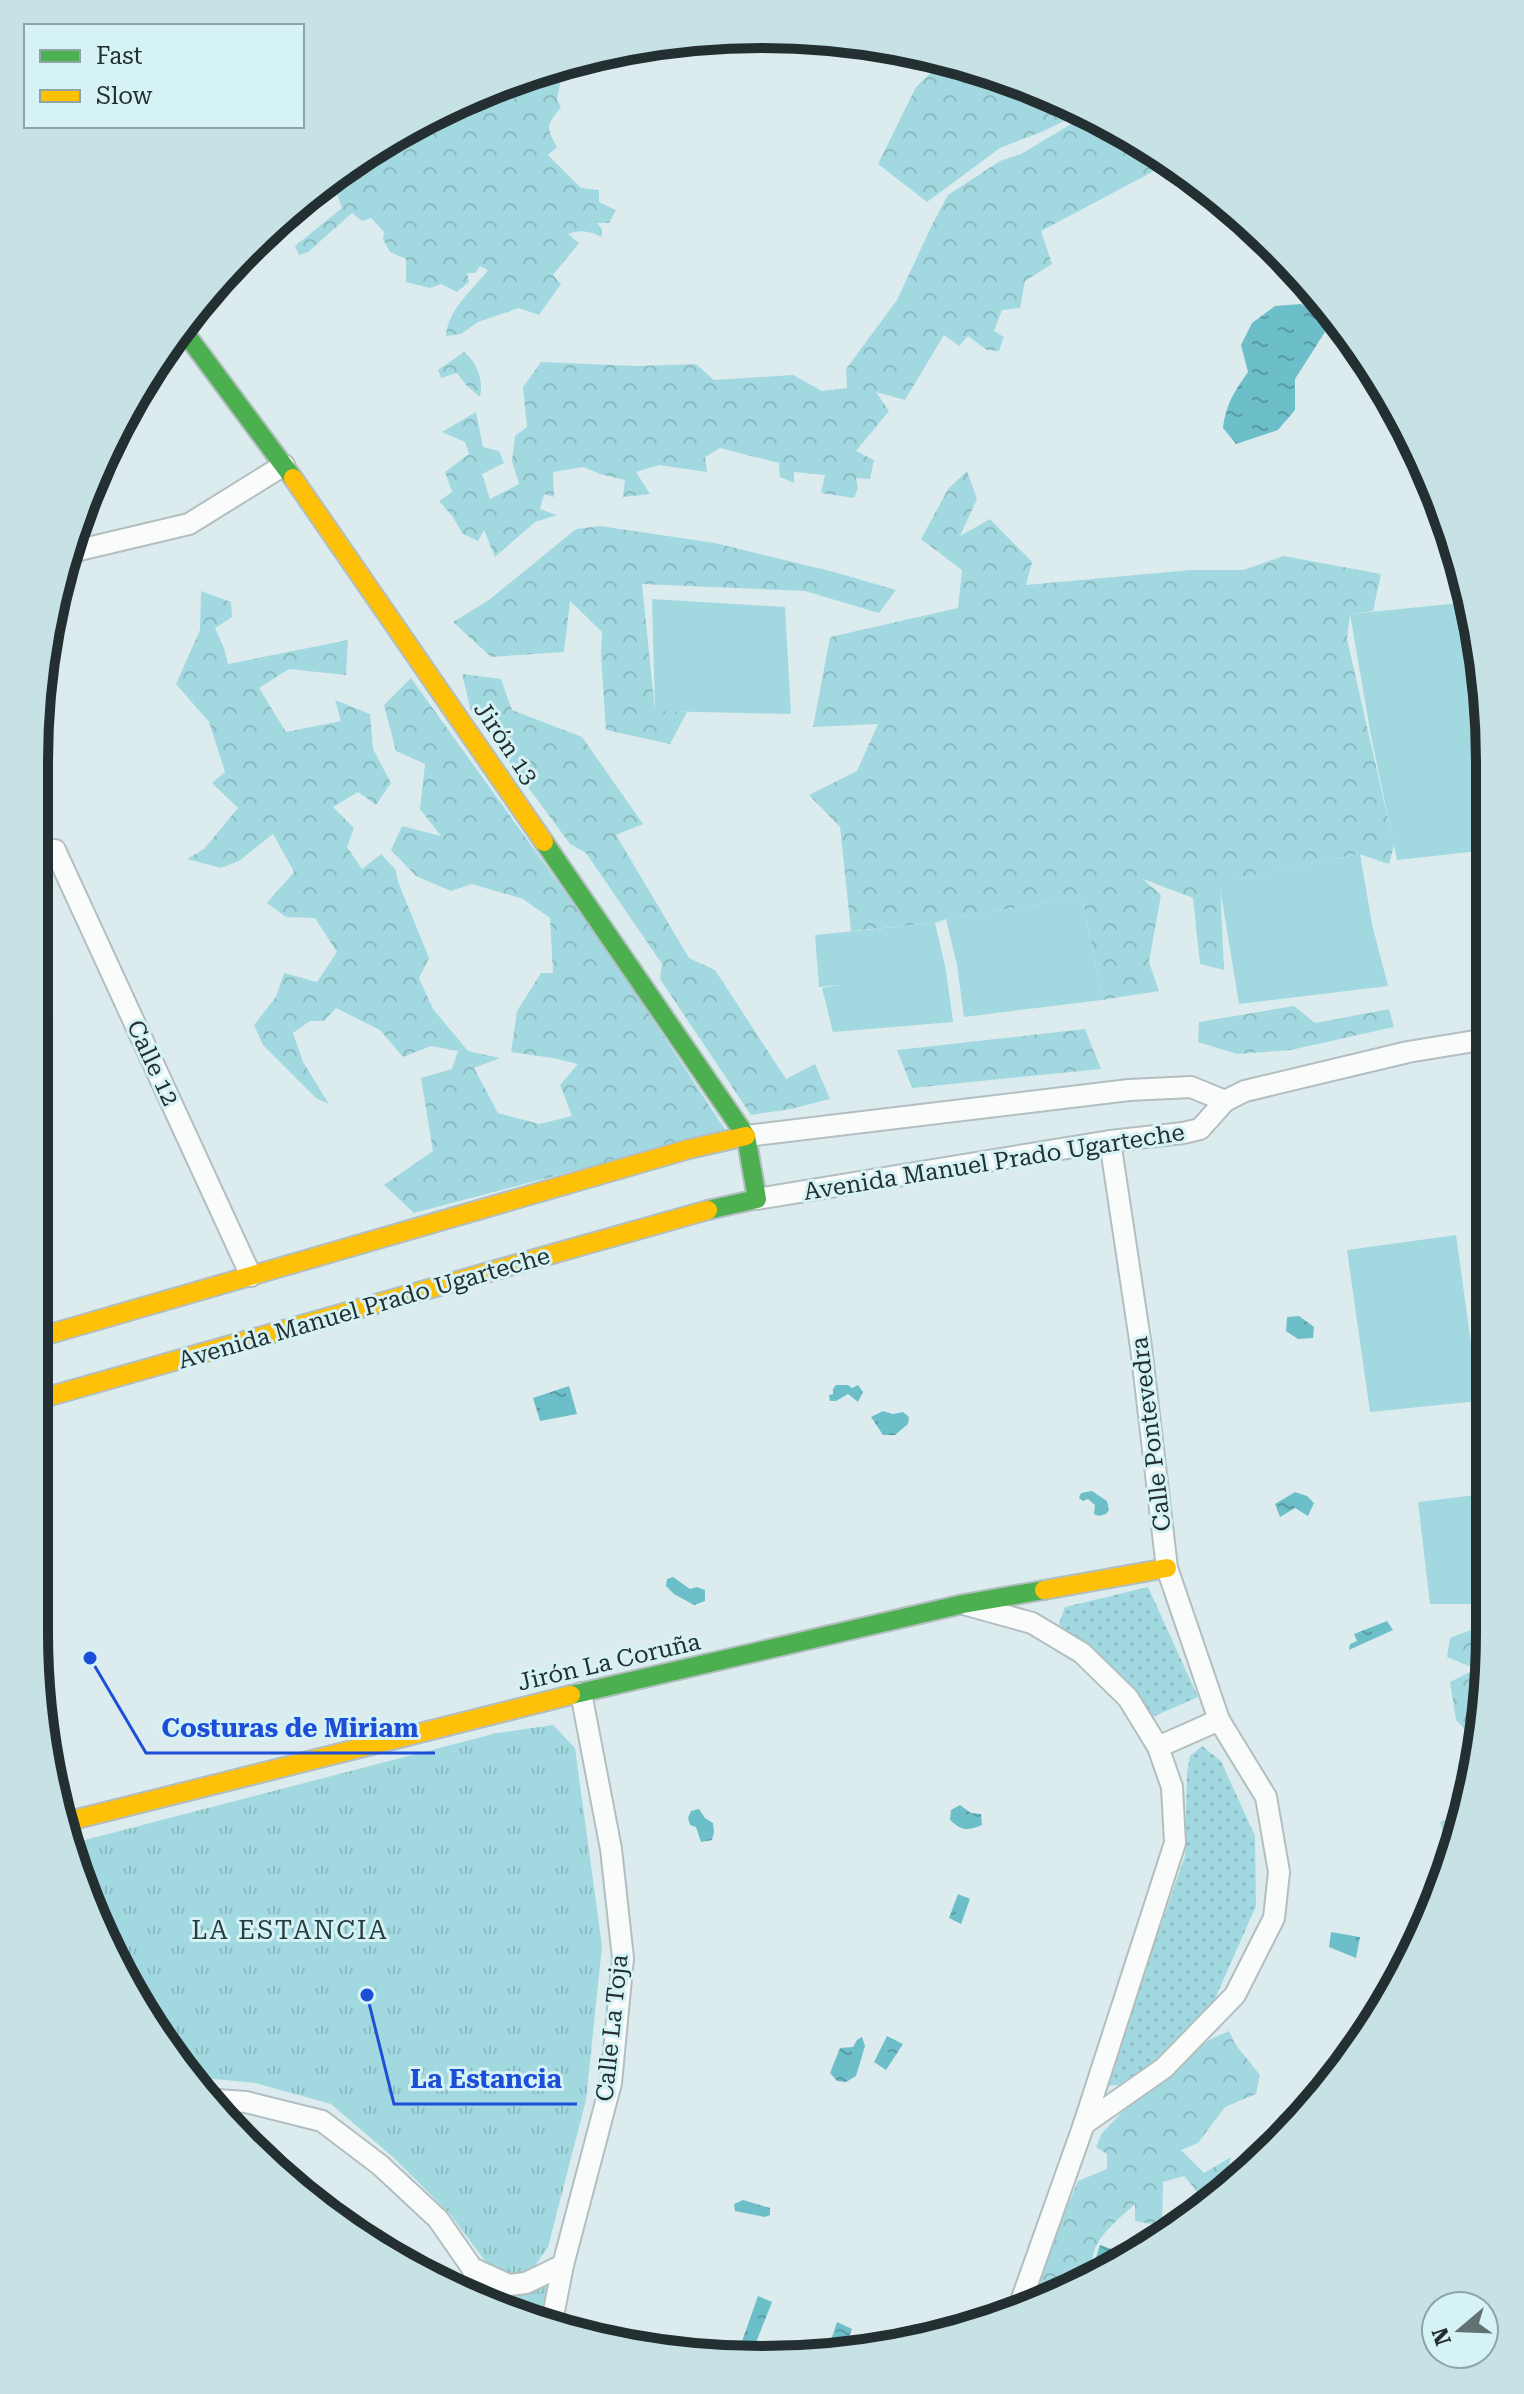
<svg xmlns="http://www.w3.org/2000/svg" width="1524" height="2394" font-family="'Roboto Serif',serif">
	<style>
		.grass { fill: url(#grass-dots) }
		.forest { fill: url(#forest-crowns) }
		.park { fill: url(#park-tufts) }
		.pitch { fill: #a2d9e0 }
		.water { fill: url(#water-ripples) }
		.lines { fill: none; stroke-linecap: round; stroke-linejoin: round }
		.street-casing { stroke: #b2bebf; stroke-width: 24 }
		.fast-casing { stroke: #b2bebf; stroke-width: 22 }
		.slow-casing { stroke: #b2bebf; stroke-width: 22 }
		.street { stroke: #fafcfc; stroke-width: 20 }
		.fast { stroke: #4caf50; stroke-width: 18 }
		.slow { stroke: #ffc107; stroke-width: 18 }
		.labels { text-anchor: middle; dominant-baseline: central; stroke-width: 6; stroke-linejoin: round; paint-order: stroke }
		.street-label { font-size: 24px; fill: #242f31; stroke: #d5f2f5 }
		.neighbourhood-label { font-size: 26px; letter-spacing: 2px; fill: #263e41; stroke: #d5f2f5 }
		.rim { fill: none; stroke: #242f31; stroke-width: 10 }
		.leader { fill: none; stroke: #1d4ed8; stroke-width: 3 }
		.callout-dot { fill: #1d4ed8; stroke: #d5f2f5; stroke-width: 3 }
		.callout-label { font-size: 26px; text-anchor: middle; font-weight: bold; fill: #1d4ed8; stroke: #d5f2f5; stroke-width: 6; stroke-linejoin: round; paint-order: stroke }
	</style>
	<defs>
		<pattern id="grass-dots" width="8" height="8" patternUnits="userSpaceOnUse" patternTransform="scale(2)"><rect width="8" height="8" fill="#a2d9e0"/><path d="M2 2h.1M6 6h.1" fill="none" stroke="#8bbbc1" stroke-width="1.8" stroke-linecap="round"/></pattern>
		<pattern id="forest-crowns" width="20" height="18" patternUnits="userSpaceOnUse" patternTransform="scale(2)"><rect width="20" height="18" fill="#a2d9e0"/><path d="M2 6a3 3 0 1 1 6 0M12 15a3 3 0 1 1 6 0" fill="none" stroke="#8bbbc1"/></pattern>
		<pattern id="park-tufts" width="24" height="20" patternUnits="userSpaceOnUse" patternTransform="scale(2)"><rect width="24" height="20" fill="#a2d9e0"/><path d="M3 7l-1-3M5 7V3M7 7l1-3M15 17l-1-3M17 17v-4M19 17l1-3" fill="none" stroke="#8bbbc1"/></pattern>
		<pattern id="water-ripples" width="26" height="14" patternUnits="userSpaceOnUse" patternTransform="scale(2)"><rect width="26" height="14" fill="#6cbfc9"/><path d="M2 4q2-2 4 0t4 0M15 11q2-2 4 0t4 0" fill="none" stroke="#599ca4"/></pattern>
	</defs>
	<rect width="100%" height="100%" fill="#dcecee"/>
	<g class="grass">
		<polygon points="1148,1587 1198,1697 1148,1719 1059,1624 1065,1607"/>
		<polygon points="1202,1746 1221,1761 1255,1836 1256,1906 1214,2001 1167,2056 1130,2084 1105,2086 1185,1856 1187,1773 1190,1756"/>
	</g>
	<g class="forest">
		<path d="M577,58L559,75L560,84L557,99L561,107C547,125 545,126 557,147L548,155L581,188L599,190V202L616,210L609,223H597L602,229V237C590,231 580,229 568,234L579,243L553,275L561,284L539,315L519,308L478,322L461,334L446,336C448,309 472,291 488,270L480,266L475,273H467L469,282L457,292L441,284L430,288L406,282V259L390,252L383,239L384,232L371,218L362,221L352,213L308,252L299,255L295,246L342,208L334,185L328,179L440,109Z"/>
		<polygon points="944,60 996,72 1082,112 1044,131 1000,148 927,202 878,164 916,87"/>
		<polygon points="1088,114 1126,131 1179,169 1156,170 1041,231 1052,264 1025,281 1020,308 1002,310 994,331 1004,337 999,351 987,350 968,336 959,346 944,335 905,400 876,392 889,411 856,451 874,460 870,479 856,478 858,488 854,498 821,493 825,475 794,472 794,483 780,477 779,463 720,448 705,457 707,472 659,465 636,472 650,494 623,497 625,480 600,474 583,467 553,472 554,497 544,494 540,509 557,515 535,522 495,557 484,530 478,541 463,534 452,516 439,501 452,492 445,472 469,454 465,442 442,432 476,412 483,447 499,451 504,463 482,474 490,499 519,484 512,461 515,436 527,427 523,387 541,362 636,366 696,364 714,380 793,375 822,391 847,388 846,369 897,300 932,225 948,195 1000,161 1021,154"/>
		<path d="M464,352C477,362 484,381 480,397L467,386L457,373L441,378L438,370Z"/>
		<polygon points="967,471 977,499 960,536 990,519 1032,562 1026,585 1191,570 1243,570 1284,556 1381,574 1373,611 1350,614 1347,639 1394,845 1389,864 1359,854 1220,882 1224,970 1200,964 1193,898 1143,879 1161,895 1149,962 1159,991 1102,1000 1082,897 946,919 935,923 851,931 840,827 809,795 857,771 878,724 813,727 830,637 958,608 962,570 921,539 948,489"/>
		<polygon points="600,526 715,543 834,572 896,590 879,613 805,591 642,584 655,710 687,712 670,744 606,730 601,656 602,632 570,601 564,652 491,657 453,622 489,600 576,529"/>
		<polygon points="201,591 231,602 232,617 215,628 224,648 228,664 348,640 346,675 289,669 259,688 286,732 341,721 335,700 370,714 373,749 391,783 376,805 358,792 333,807 354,828 347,847 362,869 381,854 395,869 399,884 429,958 419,978 433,1009 468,1051 500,1058 474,1068 498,1113 539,1124 572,1116 560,1085 578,1064 553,1058 511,1052 517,1011 541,973 553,973 550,918 523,899 472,884 451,891 416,876 391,850 402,826 441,836 420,809 425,764 396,751 384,705 411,678 615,962 726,1131 414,1213 384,1185 433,1151 421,1078 452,1069 458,1051 431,1046 403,1057 380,1030 336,1008 324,1021 310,1021 293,1033 303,1062 329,1104 316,1098 263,1045 254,1025 276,997 284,973 317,982 337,952 315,918 286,917 267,903 294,872 273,834 239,861 221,868 187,859 204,849 238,808 212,783 225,772 209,722 176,684 200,630"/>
		<polygon points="462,674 501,679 512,710 582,737 643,824 616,835 689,958 715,970 786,1079 815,1064 830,1099 791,1109 751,1115 660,979 662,964 586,853 570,844 499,748 509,744 492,719 471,711"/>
		<polygon points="1294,1006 1315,1023 1389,1009 1394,1027 1291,1050 1237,1054 1198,1042 1199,1022"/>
		<polygon points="1085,1029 1101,1069 912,1088 897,1050"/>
		<polygon points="1471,1630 1484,1633 1484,1721 1470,1735 1456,1720 1450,1682 1476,1669 1447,1657 1450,1638"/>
		<polygon points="1482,1735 1467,1789 1463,1789 1458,1763"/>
		<polygon points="1461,1813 1450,1854 1440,1822"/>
		<path d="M1229,2031L1235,2044L1260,2075L1256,2094L1225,2107L1198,2143L1181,2150L1204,2173L1231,2157L1228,2172L1230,2182L1206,2202L1184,2176L1163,2182L1162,2226L1135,2221V2204C1117,2221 1085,2244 1094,2270L1041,2294L1034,2286L1078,2181L1107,2169V2154L1096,2147L1102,2133L1130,2104L1209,2040Z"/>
		<polygon points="1299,2101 1311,2110 1310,2112 1243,2170 1244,2152 1280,2128 1279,2116"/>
	</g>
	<g class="park">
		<polygon points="553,1725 575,1748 602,1946 586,2100 548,2247 534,2267 512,2277 492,2270 449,2213 393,2157 331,2104 255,2083 195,2077 157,2037 116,1954 81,1841 497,1733"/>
		<path d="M555,2279L545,2325L528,2321L493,2303L485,2286C522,2295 521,2296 555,2279Z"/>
	</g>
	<g class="pitch">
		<polygon points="652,599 785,607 791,714 655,711"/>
		<polygon points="1470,602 1488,715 1488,850 1397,860 1371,736 1350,614"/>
		<polygon points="1360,854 1372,924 1388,986 1239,1004 1219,882"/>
		<polygon points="1082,897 1102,1000 964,1017 957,965 946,919"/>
		<polygon points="935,923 946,970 953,1022 833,1032 822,988 841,985 819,987 815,935"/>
		<polygon points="1456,1235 1479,1401 1370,1412 1347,1250"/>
		<polygon points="1485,1494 1484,1604 1430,1604 1418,1502"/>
	</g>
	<g class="water">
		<path d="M1301,304L1316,313L1325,332L1295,379V410L1278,430L1236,444L1223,428C1226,404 1234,392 1248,372L1241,345L1252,323L1275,306Z"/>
		<polygon points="1299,1316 1314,1327 1313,1338 1298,1339 1286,1331 1287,1317"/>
		<polygon points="836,1385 848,1385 852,1388 858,1385 863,1392 858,1402 848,1394 836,1401 830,1401 829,1395 833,1394 833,1389"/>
		<polygon points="569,1386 577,1414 540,1421 533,1398"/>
		<polygon points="883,1411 893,1414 903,1412 909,1417 908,1424 895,1435 883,1435 871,1417"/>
		<polygon points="1092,1491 1107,1501 1109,1510 1106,1514 1099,1516 1094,1514 1095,1505 1088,1499 1083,1501 1079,1498 1081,1493"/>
		<polygon points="1295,1492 1307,1496 1314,1503 1308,1516 1295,1508 1280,1517 1275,1504"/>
		<polygon points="673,1577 690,1589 697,1587 705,1590 705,1601 694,1605 674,1594 666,1586 667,1579"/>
		<polygon points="1387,1621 1393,1630 1349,1650 1350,1644 1357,1641 1354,1634"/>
		<path d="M960,1805L971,1813L981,1814L982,1825C967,1831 962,1831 950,1820L951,1810Z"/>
		<polygon points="699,1809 705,1818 713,1823 714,1832 712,1840 701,1842 696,1827 690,1825 688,1818 691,1811"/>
		<polygon points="958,1894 970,1899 961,1924 949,1918"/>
		<polygon points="1331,1932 1360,1937 1356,1958 1329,1947"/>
		<polygon points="887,2036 903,2044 886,2070 874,2062"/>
		<polygon points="862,2037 865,2046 856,2076 846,2082 837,2081 830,2073 840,2048 853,2047 857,2040"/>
		<polygon points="743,2200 770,2208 770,2215 765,2217 735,2211 734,2204"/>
		<polygon points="1100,2245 1128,2255 1102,2266 1094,2264"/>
		<polygon points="758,2296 772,2302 753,2350 741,2344"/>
		<polygon points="837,2322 852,2329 846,2345 832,2347 822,2343 824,2339 831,2340"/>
	</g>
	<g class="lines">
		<defs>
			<g id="street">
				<polyline points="75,551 189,524 284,465"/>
				<polyline points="55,850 251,1276"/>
				<polyline points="746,1136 1129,1090 1191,1087 1225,1101"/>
				<polyline points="757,1199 1110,1141 1183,1133 1200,1129 1225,1101 1245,1091 1408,1052 1487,1039"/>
				<polyline points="967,1605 1032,1623 1082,1653 1128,1698 1158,1747 1172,1787 1175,1843 1084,2124 1020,2304"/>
				<polyline points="1158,1747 1219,1720"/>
				<polyline points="217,2100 246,2102 322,2121 380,2165 438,2219 472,2268 487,2300"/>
				<polyline points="1084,2124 1164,2068 1235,1995 1274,1918 1279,1872 1266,1797 1219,1720 1167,1568 1141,1347 1110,1141"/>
				<polyline points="472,2268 509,2285 526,2283 563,2265"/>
				<polyline points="551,2326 563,2265 611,2083 623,1958 611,1849 581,1693"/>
			</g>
			<g id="fast">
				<polyline points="183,330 293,478"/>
				<polyline points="544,842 746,1136 757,1199 708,1210"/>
				<polyline points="571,1695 963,1604 1044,1590"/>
			</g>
			<g id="slow">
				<polyline points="293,478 544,842"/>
				<polyline points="36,1338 689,1149 746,1136"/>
				<polyline points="36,1400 708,1210"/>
				<polyline points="1044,1590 1167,1568"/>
				<polyline points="65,1822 571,1695"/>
			</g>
		</defs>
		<use href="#street" class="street-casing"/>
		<use href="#fast" class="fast-casing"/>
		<use href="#slow" class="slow-casing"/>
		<use href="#street" class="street"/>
		<use href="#fast" class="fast"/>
		<use href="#slow" class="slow"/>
	</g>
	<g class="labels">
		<g class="street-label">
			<text transform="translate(506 743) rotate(56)">Jirón 13</text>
			<text transform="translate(153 1063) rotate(65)">Calle 12</text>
			<text transform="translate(994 1162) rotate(-9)">Avenida Manuel Prado Ugarteche</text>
			<text transform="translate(364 1308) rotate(-16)">Avenida Manuel Prado Ugarteche</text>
			<text transform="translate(1151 1434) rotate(-97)">Calle Pontevedra</text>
			<text transform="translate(609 1662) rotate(-13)">Jirón La Coruña</text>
			<text transform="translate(612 2028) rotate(-84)">Calle La Toja</text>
		</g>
		<g class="neighbourhood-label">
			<text x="290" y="1930">LA ESTANCIA</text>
		</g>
	</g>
	<path d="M0 0H1524V2394H0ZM762 48H762A714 714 0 0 1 1476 762V1632A714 714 0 0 1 762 2346H762A714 714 0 0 1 48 1632V762A714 714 0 0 1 762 48Z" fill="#c7e2e5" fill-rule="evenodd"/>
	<path class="rim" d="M762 48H762A714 714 0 0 1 1476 762V1632A714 714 0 0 1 762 2346H762A714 714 0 0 1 48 1632V762A714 714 0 0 1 762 48Z"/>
	<path class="leader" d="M90 1658L146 1753H435M367 1995L394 2104H577"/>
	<g class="callout-dot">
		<circle cx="90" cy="1658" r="8"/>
		<circle cx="367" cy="1995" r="8"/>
	</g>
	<g class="callout-label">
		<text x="290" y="1737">Costuras de Miriam</text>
		<text x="486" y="2088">La Estancia</text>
	</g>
	<rect x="24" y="24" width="280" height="104" fill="#d5f2f5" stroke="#8ea4a7" stroke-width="2"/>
	<rect x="40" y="50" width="40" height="12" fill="#4caf50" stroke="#8ea4a7" stroke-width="2"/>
	<text x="96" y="64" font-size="24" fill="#242f31">Fast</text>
	<rect x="40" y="90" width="40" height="12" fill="#ffc107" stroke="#8ea4a7" stroke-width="2"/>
	<text x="96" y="104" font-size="24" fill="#242f31">Slow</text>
	<g transform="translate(1460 2330) rotate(251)"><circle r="38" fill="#d5f2f5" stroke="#8ea4a7" stroke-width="2"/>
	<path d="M0-6L14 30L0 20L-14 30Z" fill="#647173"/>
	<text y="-12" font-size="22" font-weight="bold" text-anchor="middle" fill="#242f31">N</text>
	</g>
</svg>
